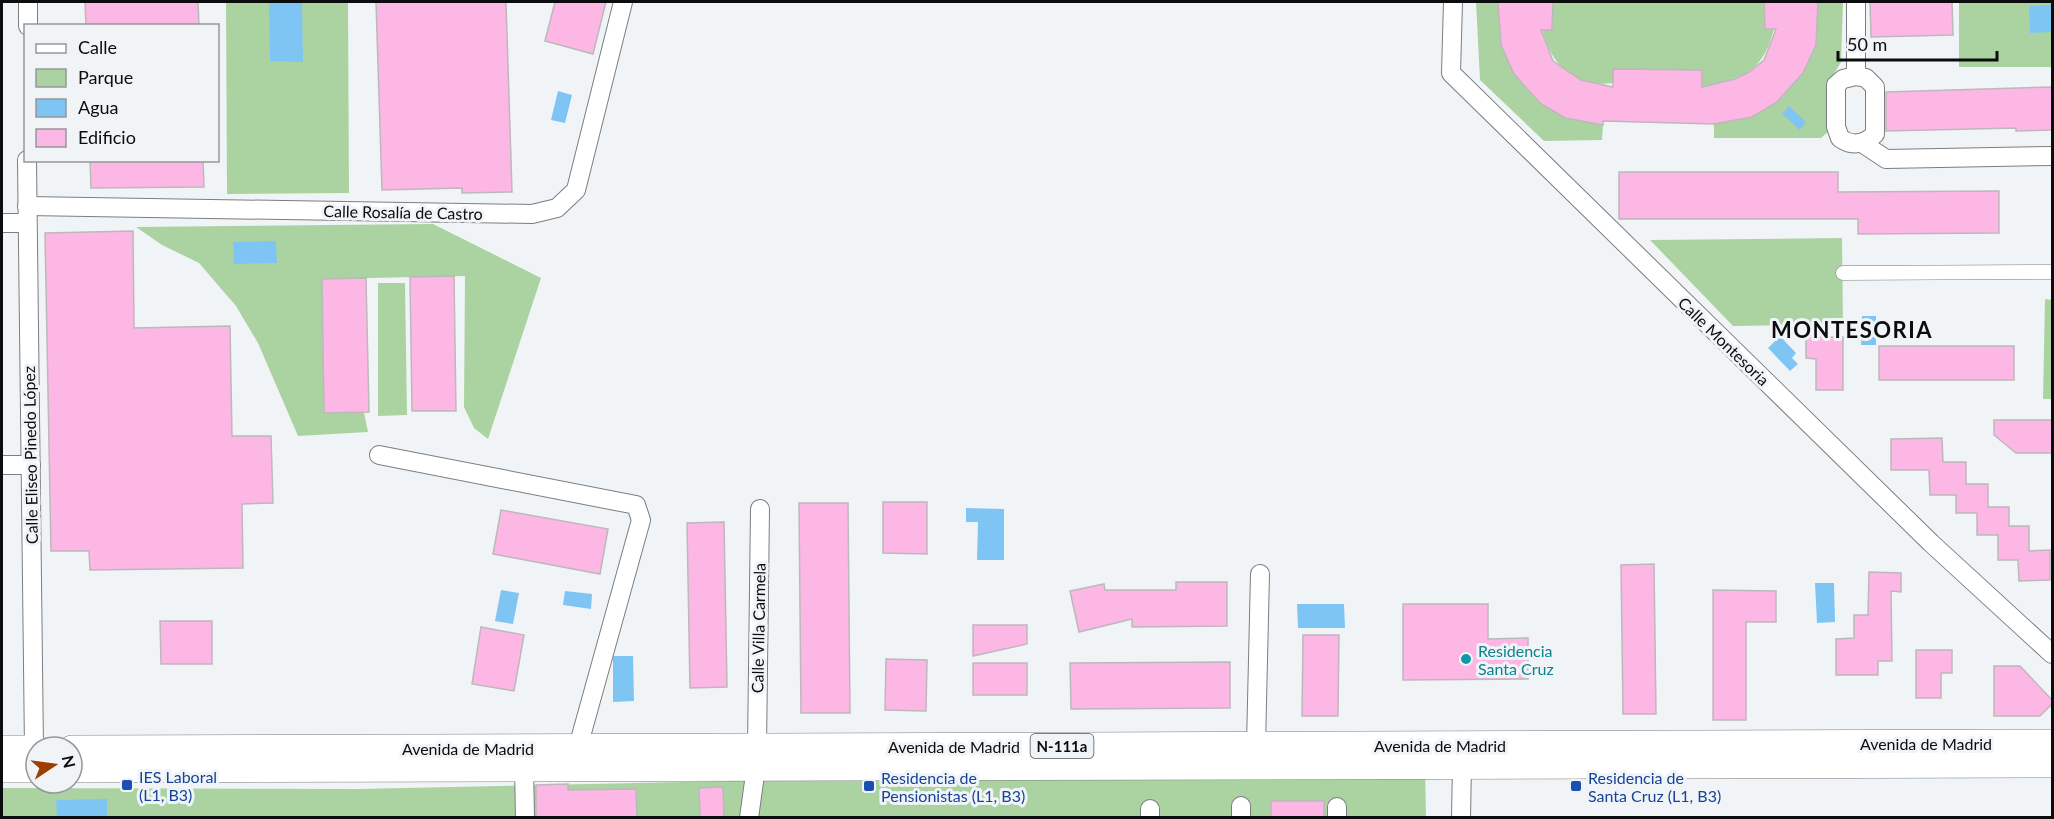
<svg xmlns="http://www.w3.org/2000/svg" width="2054" height="819" font-family="Lato,sans-serif">
	<style>
		.green { fill: #abd3a1 }
		.water { fill: #7ec5f4 }
		.building { fill: #fdb7e4; stroke: #bcb8bb; stroke-width: 1.5 }
		.lines { fill: none; stroke-linecap: round; stroke-linejoin: round }
		.pedestrian-casing { stroke: #7b7e80; stroke-width: 15 }
		.minor-casing { stroke: #7b7e80; stroke-width: 20 }
		.primary-casing { stroke: #7b7e80; stroke-width: 28 }
		.pedestrian { stroke: #fff; stroke-width: 14 }
		.minor { stroke: #fff; stroke-width: 18 }
		.primary { stroke: #fff; stroke-width: 27 }
		.culture-dot { fill: #0f9aa8; stroke: #f1f4f7; stroke-width: 2 }
		.transit-dot { fill: #1a4fb4; stroke: #f1f4f7; stroke-width: 2 }
		.labels { text-anchor: middle; dominant-baseline: central; stroke-width: 6; stroke-linejoin: round; paint-order: stroke }
		.shield { fill: #f1f4f7; stroke: #505253; stroke-width: 1.5 }
		.shield-label { font-size: 15px; font-weight: bold; fill: #0b0c0d }
		.street-label { font-size: 16px; fill: #0b0c0d; stroke: #f1f4f7 }
		.culture-label { font-size: 16px; fill: #0d838f; stroke: #f1f4f7; text-anchor: start }
		.transit-label { font-size: 16px; fill: #164399; stroke: #f1f4f7; text-anchor: start }
		.district-label { font-size: 22px; font-weight: bold; letter-spacing: 1.5px; fill: #0b0c0d; stroke: #f1f4f7 }
	</style>
	<rect width="100%" height="100%" fill="#f1f4f7"/>
	<g class="green">
		<polygon points="226,2 348,2 349,193 227,194"/>
		<polygon points="1476,2 1498,2 1501,46 1514,74 1540,103 1565,118 1603,125 1602,140 1544,141 1480,80"/>
		<path d="M1553,2H1764L1765,29H1774C1764,66 1751,75 1715,84L1714,89L1702,90V70L1613,69V83C1573,88 1552,65 1542,30L1552,29Z"/>
		<polygon points="1818,2 1843,2 1841,62 1831,79 1828,132 1821,138 1714,138 1714,124 1752,117 1777,102 1803,73 1816,45"/>
		<rect x="1959" y="2" width="93" height="65"/>
		<polygon points="433,224 541,278 488,439 474,428 464,407 465,276 322,279 324,413 364,413 368,432 298,436 258,343 236,306 199,263 162,245 136,227"/>
		<polygon points="1842,238 1843,324 1733,326 1650,240"/>
		<polygon points="378,283 405,283 407,415 378,416"/>
		<polygon points="2045,299 2052,300 2052,399 2043,399"/>
		<polygon points="1425,766 1426,818 2,818 2,788 358,789"/>
	</g>
	<g class="water">
		<polygon points="269,2 302,2 303,62 270,61"/>
		<polygon points="2052,5 2052,32 2030,33 2029,6"/>
		<polygon points="558,91 572,95 565,123 551,120"/>
		<polygon points="1789,106 1806,122 1800,130 1782,114"/>
		<polygon points="276,241 277,263 234,264 233,242"/>
		<polygon points="1862,316 1876,316 1876,345 1861,345"/>
		<polygon points="1780,336 1796,353 1792,358 1798,364 1790,371 1768,348"/>
		<polygon points="966,508 1004,509 1004,560 977,560 978,522 966,522"/>
		<polygon points="1815,583 1834,583 1835,622 1817,623"/>
		<polygon points="501,590 519,593 513,624 495,621"/>
		<polygon points="565,591 592,594 591,609 563,605"/>
		<polygon points="1297,604 1344,604 1345,628 1298,628"/>
		<polygon points="613,656 633,656 634,701 613,702"/>
		<polygon points="107,799 107,817 57,817 56,800"/>
	</g>
	<g class="building">
		<polygon points="85,2 198,2 199,26 86,26"/>
		<polygon points="376,2 506,2 512,192 462,193 462,188 382,190"/>
		<polygon points="555,2 606,2 593,54 545,41"/>
		<polygon points="1498,2 1553,2 1552,30 1541,30 1553,61 1581,80 1613,87 1613,69 1702,70 1702,87 1735,79 1749,72 1764,60 1776,29 1765,29 1764,2 1818,2 1816,45 1803,73 1777,102 1752,117 1714,124 1603,121 1603,125 1565,118 1540,103 1514,74 1501,45"/>
		<polygon points="1870,2 1952,2 1953,35 1871,37"/>
		<polygon points="2052,87 2052,130 2016,131 2016,128 1886,131 1886,92"/>
		<polygon points="90,160 203,160 204,187 91,188"/>
		<polygon points="1619,172 1838,172 1838,192 1999,191 1999,233 1858,234 1858,219 1619,219"/>
		<polygon points="133,231 134,328 230,326 232,436 271,436 273,503 242,504 243,568 90,570 89,551 51,551 45,233"/>
		<polygon points="454,276 456,411 412,411 410,277"/>
		<polygon points="366,278 369,412 324,413 322,279"/>
		<polygon points="1806,337 1843,337 1843,390 1816,390 1816,359 1806,358"/>
		<rect x="1879" y="346" width="135" height="34"/>
		<polygon points="1994,420 2052,420 2052,453 2016,453 1994,435"/>
		<polygon points="1942,438 1943,462 1966,462 1966,484 1988,484 1988,507 2009,507 2009,526 2029,526 2029,551 2050,550 2050,580 2019,581 2018,560 1998,560 1998,535 1977,535 1977,513 1956,513 1956,495 1930,495 1929,470 1891,470 1891,439"/>
		<polygon points="883,502 927,502 927,554 883,553"/>
		<polygon points="799,503 848,503 850,713 801,713"/>
		<polygon points="501,510 608,529 600,574 493,554"/>
		<polygon points="724,522 727,687 690,688 687,523"/>
		<polygon points="1654,564 1656,714 1623,714 1621,565"/>
		<polygon points="1869,572 1901,573 1901,592 1891,591 1892,661 1878,661 1878,675 1836,675 1836,639 1854,638 1854,615 1868,615"/>
		<polygon points="1176,582 1227,582 1227,626 1132,627 1132,619 1079,632 1070,591 1104,584 1105,590 1176,590"/>
		<polygon points="1713,590 1776,591 1776,622 1746,622 1746,720 1713,720"/>
		<polygon points="1403,604 1488,604 1488,639 1528,638 1528,679 1403,680"/>
		<polygon points="160,621 212,621 212,664 161,664"/>
		<polygon points="973,625 1027,625 1027,644 973,656"/>
		<polygon points="481,627 524,635 514,691 472,684"/>
		<polygon points="1303,635 1339,635 1338,716 1302,716"/>
		<polygon points="1916,650 1952,650 1952,673 1941,673 1941,698 1916,698"/>
		<polygon points="886,659 927,660 926,711 885,710"/>
		<polygon points="1230,662 1230,708 1071,709 1070,663"/>
		<rect x="973" y="663" width="54" height="32"/>
		<polygon points="1994,666 2020,666 2052,700 2052,704 2040,716 1994,716"/>
		<polygon points="568,784 568,790 636,789 637,818 536,818 536,785"/>
		<polygon points="723,787 724,818 700,818 699,788"/>
		<rect x="1271" y="801" width="53" height="17"/>
	</g>
	<g class="lines">
		<defs>
			<polyline id="pedestrian" points="1843,273 2052,272"/>
			<g id="minor">
				<polyline points="1453,2 1451,73 1931,543 2052,654"/>
				<polyline points="1856,2 1856,76"/>
				<polyline points="28,26 28,2"/>
				<path d="M1856,76L1866,78L1875,87V134C1865,144 1852,147 1840,138L1836,127V85L1843,79Z"/>
				<polyline points="1862,143 1886,159 2052,156"/>
				<polyline points="27,160 34,749"/>
				<polyline points="27,206 532,214 557,208 576,190 623,2"/>
				<polyline points="2,223 27,223"/>
				<polyline points="379,455 636,505 641,520 578,747"/>
				<polyline points="2,465 31,465"/>
				<polyline points="1256,745 1260,574"/>
				<polyline points="757,747 760,509"/>
				<polyline points="524,768 525,818"/>
				<polyline points="1241,806 1241,818"/>
				<polyline points="1150,809 1150,818"/>
				<polyline points="749,818 756,767"/>
				<polyline points="1337,818 1337,807"/>
				<polyline points="1461,818 1462,765"/>
			</g>
			<g id="primary">
				<polyline points="2,749 36,749"/>
				<polyline points="72,749 2052,743"/>
				<polyline points="2,769 36,769"/>
				<polyline points="72,769 2052,764"/>
			</g>
		</defs>
		<use href="#pedestrian" class="pedestrian-casing"/>
		<use href="#minor" class="minor-casing"/>
		<use href="#primary" class="primary-casing"/>
		<use href="#pedestrian" class="pedestrian"/>
		<use href="#minor" class="minor"/>
		<use href="#primary" class="primary"/>
	</g>
	<circle class="culture-dot" cx="1466" cy="659" r="6"/>
	<g class="transit-dot">
		<rect x="121" y="779" width="12" height="12" rx="3"/>
		<rect x="863" y="780" width="12" height="12" rx="3"/>
		<rect x="1570" y="780" width="12" height="12" rx="3"/>
	</g>
	<g class="labels">
		<rect class="shield" x="1030.5" y="734" width="63" height="24" rx="4.5"/>
		<g class="shield-label">
			<text x="1062" y="746">N-111a</text>
		</g>
		<g class="street-label">
			<text transform="translate(403 212) rotate(1)">Calle Rosalía de Castro</text>
			<text transform="translate(1724 341) rotate(44)">Calle Montesoria</text>
			<text transform="translate(30 455) rotate(-91)">Calle Eliseo Pinedo López</text>
			<text transform="translate(758 628) rotate(-89)">Calle Villa Carmela</text>
			<text x="1926" y="743">Avenida de Madrid</text>
			<text x="1440" y="745">Avenida de Madrid</text>
			<text x="954" y="746">Avenida de Madrid</text>
			<text x="468" y="748">Avenida de Madrid</text>
		</g>
		<g class="culture-label">
			<text x="1478" y="650">Residencia<tspan x="1478" dy="18">Santa Cruz</tspan></text>
		</g>
		<g class="transit-label">
			<text x="139" y="776">IES Laboral<tspan x="139" dy="18">(L1, B3)</tspan></text>
			<text x="881" y="777">Residencia de<tspan x="881" dy="18">Pensionistas (L1, B3)</tspan></text>
			<text x="1588" y="777">Residencia de<tspan x="1588" dy="18">Santa Cruz (L1, B3)</tspan></text>
		</g>
		<g class="district-label">
			<text x="1852" y="329">MONTESORIA</text>
		</g>
	</g>
	<rect width="2054" height="819" fill="none" stroke="#0b0c0d" stroke-width="6"/>
	<rect x="24" y="24" width="195" height="138" fill="#f1f4f7" stroke="#959799" stroke-width="1.5"/>
	<rect x="36" y="44" width="30" height="9" fill="#ffffff" stroke="#959799" stroke-width="1.5"/>
	<text x="78" y="54" font-size="18" fill="#0b0c0d">Calle</text>
	<rect x="36" y="69" width="30" height="18" fill="#abd3a1" stroke="#959799" stroke-width="1.5"/>
	<text x="78" y="84" font-size="18" fill="#0b0c0d">Parque</text>
	<rect x="36" y="99" width="30" height="18" fill="#7ec5f4" stroke="#959799" stroke-width="1.5"/>
	<text x="78" y="114" font-size="18" fill="#0b0c0d">Agua</text>
	<rect x="36" y="129" width="30" height="18" fill="#fdb7e4" stroke="#959799" stroke-width="1.5"/>
	<text x="78" y="144" font-size="18" fill="#0b0c0d">Edificio</text>
	<g transform="translate(54 765) rotate(77)"><circle r="28" fill="#f1f4f7" stroke="#959799" stroke-width="1.5"/>
	<path d="M0-4.5L10 22L0 15L-10 22Z" fill="#a03e00"/>
	<text y="-9" font-size="16" font-weight="bold" text-anchor="middle" fill="#0b0c0d">N</text>
	</g>
	<path d="M1838 51v9h159v-9" fill="none" stroke="#0b0c0d" stroke-width="3"/>
	<text x="1847" y="51" font-size="18" fill="#0b0c0d" stroke="#f1f4f7" stroke-width="4.5" paint-order="stroke">50 m</text>
</svg>
